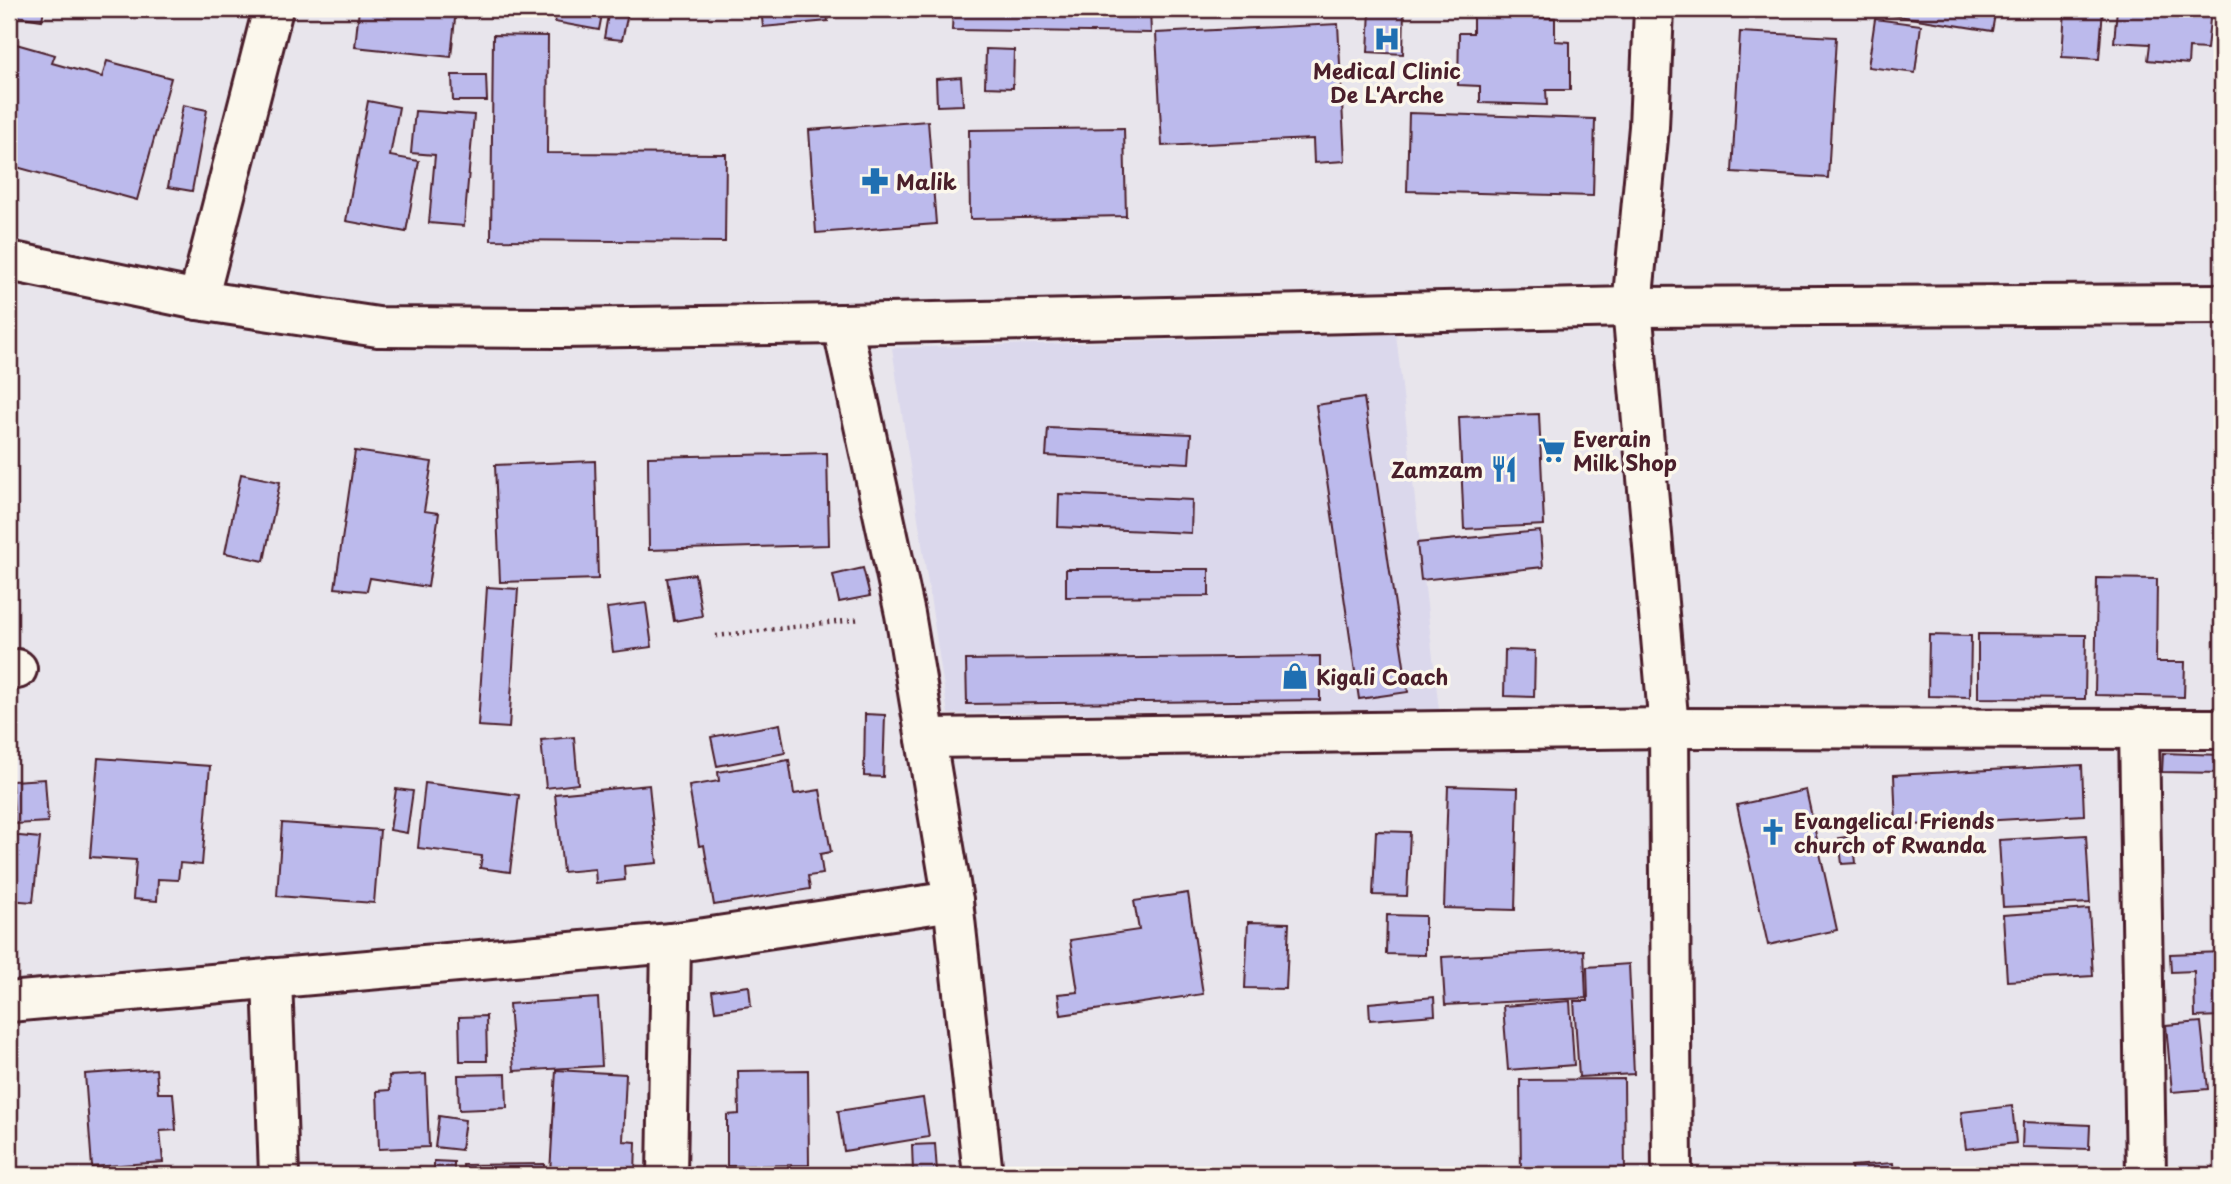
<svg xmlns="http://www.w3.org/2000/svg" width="2231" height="1184" font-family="'Playpen Sans',sans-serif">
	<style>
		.built { fill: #dbd8ec }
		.building { fill: #bcbaec; stroke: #4a1f2b; stroke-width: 2 }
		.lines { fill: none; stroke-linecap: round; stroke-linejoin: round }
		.minor-casing { stroke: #4a1f2b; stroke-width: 44 }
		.path { stroke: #4a1f2b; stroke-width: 4.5; stroke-dasharray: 2 5; stroke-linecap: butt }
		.minor { stroke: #fbf7ec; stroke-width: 38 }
		.labels { text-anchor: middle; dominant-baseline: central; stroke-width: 7; stroke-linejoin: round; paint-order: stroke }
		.poi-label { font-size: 21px; font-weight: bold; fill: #4a1f2b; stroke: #fbf7ec; text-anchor: start }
	</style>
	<rect width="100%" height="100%" fill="#e8e5ec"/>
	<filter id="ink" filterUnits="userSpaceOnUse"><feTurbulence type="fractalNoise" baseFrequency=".0143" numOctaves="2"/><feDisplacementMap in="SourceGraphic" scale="14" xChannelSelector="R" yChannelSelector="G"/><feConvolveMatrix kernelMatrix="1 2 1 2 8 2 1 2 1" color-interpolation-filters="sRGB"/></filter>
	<g filter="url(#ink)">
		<polygon class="built" points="1396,334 1439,710 948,714 892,348"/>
		<g class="building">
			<polygon points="9,9 44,9 42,20 9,15"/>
			<polygon points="359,9 456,9 451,57 355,47"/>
			<polygon points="558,9 603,9 599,30 555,22"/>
			<polygon points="609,9 629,9 622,40 604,38"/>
			<polygon points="761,9 826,9 828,21 763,27"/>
			<polygon points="953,9 1150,9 1151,33 952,30"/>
			<polygon points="1370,9 1404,9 1403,54 1368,52"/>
			<polygon points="1473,9 1528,9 1527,17 1555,18 1555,41 1570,42 1570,90 1546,90 1547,105 1480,103 1480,86 1458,85 1459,33 1473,33"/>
			<polygon points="1868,9 1996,9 1992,31 1867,11"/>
			<polygon points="2065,9 2103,9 2099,59 2062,57"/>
			<polygon points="2117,9 2211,9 2207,49 2189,48 2188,64 2148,60 2150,44 2114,42"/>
			<polygon points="1875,19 1921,25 1915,73 1868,67"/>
			<polygon points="1338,24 1345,161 1314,163 1313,139 1162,146 1156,33"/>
			<polygon points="1740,32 1836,37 1828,178 1732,172"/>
			<polygon points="493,35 548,36 547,153 726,154 725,242 491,240"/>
			<polygon points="9,42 55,55 52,63 102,77 107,61 171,78 137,200 9,165"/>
			<polygon points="986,49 1014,50 1013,88 985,87"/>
			<polygon points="452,75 486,75 487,101 453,101"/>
			<polygon points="961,77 963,105 937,106 936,79"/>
			<polygon points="368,101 399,107 390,156 419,161 406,232 346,221"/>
			<polygon points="183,105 207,110 192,191 168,187"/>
			<polygon points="415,111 474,115 464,226 429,223 435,155 411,153"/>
			<polygon points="1409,113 1595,119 1593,196 1407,191"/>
			<polygon points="928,121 936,224 816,233 809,130"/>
			<polygon points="1124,128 1126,216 970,219 969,130"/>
			<polygon points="1364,398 1408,692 1359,699 1316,405"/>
			<polygon points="1539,414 1544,525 1464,529 1459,417"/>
			<polygon points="1048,428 1191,434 1189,463 1046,456"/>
			<polygon points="355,451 432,462 424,511 439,513 428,587 370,578 367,591 335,588"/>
			<polygon points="827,453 829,545 649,550 648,457"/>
			<polygon points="595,461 598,579 500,582 495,465"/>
			<polygon points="241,474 280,482 264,561 225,553"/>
			<polygon points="1059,494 1192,500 1191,533 1058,527"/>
			<polygon points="1540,531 1543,567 1421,580 1417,543"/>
			<polygon points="863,568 870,596 839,602 833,575"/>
			<polygon points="1066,569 1209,569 1209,596 1066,597"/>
			<polygon points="695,574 702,616 674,621 667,578"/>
			<polygon points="2097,578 2157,579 2156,662 2185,662 2184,697 2095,695"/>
			<polygon points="487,587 518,589 509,728 478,726"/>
			<polygon points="646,603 652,647 613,652 607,608"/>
			<polygon points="1978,634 2086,635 2085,699 1978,698"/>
			<polygon points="1929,635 1971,636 1970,697 1928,696"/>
			<polygon points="1505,650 1535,651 1534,697 1504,696"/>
			<polygon points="1320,656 1320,700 967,704 966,660"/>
			<polygon points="865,714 885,715 883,777 864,776"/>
			<polygon points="780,724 785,753 717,766 711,737"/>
			<polygon points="574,737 578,784 546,788 541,740"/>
			<polygon points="2163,753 2222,755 2222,773 2162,772"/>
			<polygon points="98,758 210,766 202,865 180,863 178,880 158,879 157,901 133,899 136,860 90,857"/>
			<polygon points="789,760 794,794 820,790 831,852 820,854 823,874 808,876 810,889 714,905 704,845 699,846 689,786 719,781 718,772"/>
			<polygon points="2082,765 2084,815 1896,826 1894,775"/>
			<polygon points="45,779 48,822 15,824 12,781"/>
			<polygon points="425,783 519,795 510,872 480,868 482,856 418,848"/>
			<polygon points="649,785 657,863 624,866 625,880 596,883 595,869 563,872 555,794"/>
			<polygon points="1448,786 1518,788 1515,910 1444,908"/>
			<polygon points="396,789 413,791 407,833 390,830"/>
			<polygon points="1806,790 1837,930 1768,945 1737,805"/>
			<polygon points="282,823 380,830 374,903 277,896"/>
			<polygon points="1376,831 1410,832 1407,896 1373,895"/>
			<polygon points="9,835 40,838 33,902 9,900"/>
			<polygon points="2086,835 2090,903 2003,907 1999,840"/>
			<polygon points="1853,836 1856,863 1842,864 1839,838"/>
			<polygon points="1188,893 1203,994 1061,1015 1058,994 1078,992 1070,940 1139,930 1134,901"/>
			<polygon points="2089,909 2093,976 2007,981 2003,915"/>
			<polygon points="1387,915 1425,916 1425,955 1386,954"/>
			<polygon points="1248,922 1289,923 1286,989 1245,988"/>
			<polygon points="1584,950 1586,998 1445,1005 1442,957"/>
			<polygon points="2222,952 2222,1016 2195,1017 2194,971 2171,972 2170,954"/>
			<polygon points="1629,964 1634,1074 1579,1077 1574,1001 1588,1001 1587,967"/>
			<polygon points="749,986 751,1006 715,1011 712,991"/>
			<polygon points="1434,997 1435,1015 1370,1020 1369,1003"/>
			<polygon points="598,998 602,1066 514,1071 509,1004"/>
			<polygon points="1570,1001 1574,1065 1508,1070 1503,1006"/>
			<polygon points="486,1016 487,1061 460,1061 459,1017"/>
			<polygon points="2201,1022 2208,1089 2172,1092 2166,1025"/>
			<polygon points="156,1069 158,1093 173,1093 176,1130 160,1131 163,1162 92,1167 85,1074"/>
			<polygon points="556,1070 626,1074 623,1141 636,1142 635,1175 550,1173"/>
			<polygon points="808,1070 809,1165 727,1166 727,1115 739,1114 738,1071"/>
			<polygon points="426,1074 429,1147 379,1149 377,1091 390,1090 389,1076"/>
			<polygon points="506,1074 507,1108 459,1110 458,1075"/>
			<polygon points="1624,1079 1625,1175 1521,1175 1520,1080"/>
			<polygon points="9,1097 15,1097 12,1175 9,1175"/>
			<polygon points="923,1098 929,1137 844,1151 838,1111"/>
			<polygon points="2012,1106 2016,1143 1966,1149 1961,1112"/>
			<polygon points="439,1116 465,1120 461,1150 435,1147"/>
			<polygon points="2023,1122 2090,1125 2089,1149 2022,1147"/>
			<polygon points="935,1144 937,1171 913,1172 912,1145"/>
			<polygon points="434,1161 454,1162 454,1175 434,1175"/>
			<polygon points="1893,1163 1894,1175 1852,1175 1851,1166"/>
			<polygon points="544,1164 544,1175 463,1175 463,1165"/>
			<polygon points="1955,1169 1956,1175 1901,1175 1901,1174"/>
		</g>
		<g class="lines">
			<defs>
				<g id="minor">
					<polyline points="1654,9 1649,127 1632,307 1669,728 1672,1175"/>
					<polyline points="9,261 198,300 378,327 560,328 842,324 1632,307 2222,304"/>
					<polyline points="198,300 273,9"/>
					<polyline points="842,324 905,614 953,901 983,1175"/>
					<polyline points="9,670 17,669"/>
					<polyline points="2139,728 2146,1175"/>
					<polyline points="926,738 1669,728 2222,729"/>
					<polyline points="272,978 279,1175"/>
					<polyline points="9,1002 671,943 953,901"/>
					<polyline points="667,1175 671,943"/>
				</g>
			</defs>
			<use href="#minor" class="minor-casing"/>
			<polyline class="path" points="716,636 862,619"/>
			<use href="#minor" class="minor"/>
		</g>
	</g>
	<defs>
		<symbol id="hospital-bare" viewBox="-9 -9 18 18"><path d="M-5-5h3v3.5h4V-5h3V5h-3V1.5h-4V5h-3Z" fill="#1f6fb2" stroke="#fbf7ec" stroke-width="2.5" paint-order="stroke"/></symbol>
		<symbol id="pharmacy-bare" viewBox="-9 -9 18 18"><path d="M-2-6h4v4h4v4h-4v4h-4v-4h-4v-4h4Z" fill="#1f6fb2" stroke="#fbf7ec" stroke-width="2.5" paint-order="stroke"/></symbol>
		<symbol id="supermarket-bare" viewBox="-9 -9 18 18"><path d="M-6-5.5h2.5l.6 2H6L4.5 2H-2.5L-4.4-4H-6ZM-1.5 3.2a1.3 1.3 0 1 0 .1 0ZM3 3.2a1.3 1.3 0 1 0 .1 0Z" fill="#1f6fb2" stroke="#fbf7ec" stroke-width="2.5" paint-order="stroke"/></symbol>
		<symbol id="restaurant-bare" viewBox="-9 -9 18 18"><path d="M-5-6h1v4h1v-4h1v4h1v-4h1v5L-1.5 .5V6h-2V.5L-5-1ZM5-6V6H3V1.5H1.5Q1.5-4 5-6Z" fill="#1f6fb2" stroke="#fbf7ec" stroke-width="2.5" paint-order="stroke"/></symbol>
		<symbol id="shop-bare" viewBox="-9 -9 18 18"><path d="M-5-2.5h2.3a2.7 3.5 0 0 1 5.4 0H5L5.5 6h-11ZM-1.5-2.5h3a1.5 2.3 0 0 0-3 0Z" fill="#1f6fb2" stroke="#fbf7ec" stroke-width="2.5" paint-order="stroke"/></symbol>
		<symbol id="church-bare" viewBox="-9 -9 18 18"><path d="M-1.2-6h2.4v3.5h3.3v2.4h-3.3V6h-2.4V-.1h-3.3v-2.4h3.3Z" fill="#1f6fb2" stroke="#fbf7ec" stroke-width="2.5" paint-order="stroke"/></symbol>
	</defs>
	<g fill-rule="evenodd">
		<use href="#hospital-bare" x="1368" y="20" width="38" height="38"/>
		<use href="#pharmacy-bare" x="856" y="162" width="38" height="38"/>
		<use href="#supermarket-bare" x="1533" y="431" width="38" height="38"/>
		<use href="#restaurant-bare" x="1485" y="450" width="38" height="38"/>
		<use href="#shop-bare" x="1276" y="657" width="38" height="38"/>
		<use href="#church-bare" x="1754" y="813" width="38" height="38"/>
	</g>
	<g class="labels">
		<g class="poi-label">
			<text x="1387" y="70" text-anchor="middle">Medical Clinic<tspan x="1387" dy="24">De L'Arche</tspan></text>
			<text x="896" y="181">Malik</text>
			<text x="1573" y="438">Everain<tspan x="1573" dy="24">Milk Shop</tspan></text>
			<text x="1483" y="469" text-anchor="end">Zamzam</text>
			<text x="1316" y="676">Kigali Coach</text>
			<text x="1794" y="820">Evangelical Friends<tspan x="1794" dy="24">church of Rwanda</tspan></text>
		</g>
	</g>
	<rect width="2231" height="1184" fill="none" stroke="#fbf7ec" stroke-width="35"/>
	<rect x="18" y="18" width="2196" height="1149" fill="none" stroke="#4a1f2b" stroke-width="2.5" filter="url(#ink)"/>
</svg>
